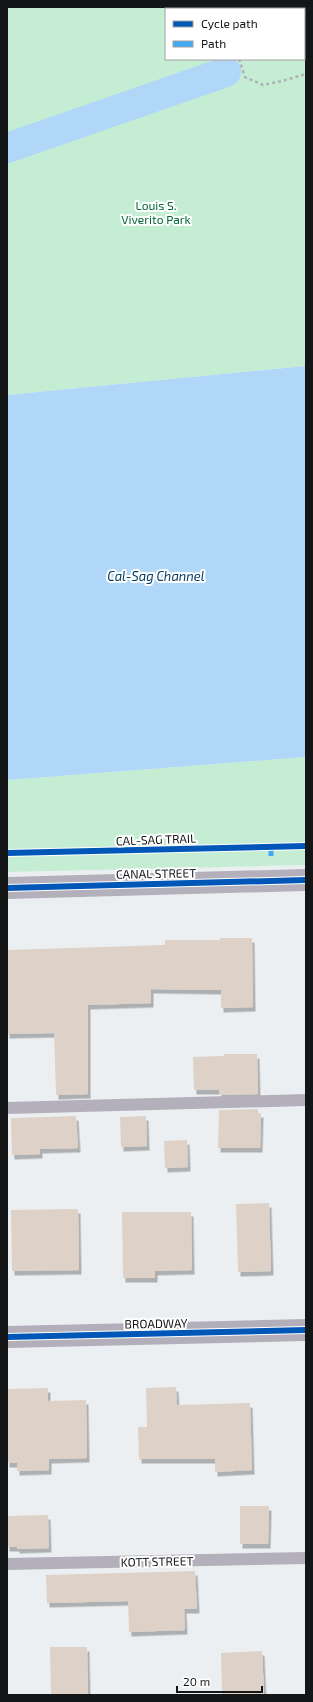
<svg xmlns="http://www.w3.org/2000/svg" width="313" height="1702" font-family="'Exo 2',sans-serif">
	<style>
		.green { fill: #c5edd4; fill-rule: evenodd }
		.water { fill: #b0d7f8 }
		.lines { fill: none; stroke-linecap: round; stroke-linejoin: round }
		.canal { stroke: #b0d7f8; stroke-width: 30 }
		.building { fill: #ded2c8; filter: url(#shadow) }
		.path { stroke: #b2b1b7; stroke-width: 2.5; stroke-dasharray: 3 3; stroke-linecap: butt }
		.lane { stroke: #b4b0bb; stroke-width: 12 }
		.street { stroke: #b4b0bb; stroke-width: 22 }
		.secondary { stroke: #b3afba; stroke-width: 22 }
		.quiet { stroke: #3fa9f5; stroke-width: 5; stroke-dasharray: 10 5; stroke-linecap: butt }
		.cycleway-casing { stroke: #fff; stroke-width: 8 }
		.cycleway { stroke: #0057b8; stroke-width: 6 }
		.labels { text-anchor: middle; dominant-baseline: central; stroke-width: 4; stroke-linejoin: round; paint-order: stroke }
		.park-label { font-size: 12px; fill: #006538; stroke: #fff }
		.street-label { font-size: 12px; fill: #131516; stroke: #fff }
		.water-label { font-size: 13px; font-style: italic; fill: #053d61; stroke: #fff }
	</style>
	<defs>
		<filter id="shadow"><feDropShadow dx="2.5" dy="4.5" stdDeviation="0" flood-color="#0004"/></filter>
	</defs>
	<rect width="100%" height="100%" fill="#eceff1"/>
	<g class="green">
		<path d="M7,7H306V366L7,395ZM166,9H304V59H166Z"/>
		<polygon points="306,757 306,865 7,872 7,780"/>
	</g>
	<polygon class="water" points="306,366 306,757 7,780 7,395"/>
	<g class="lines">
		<polyline class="canal" points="7,148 226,72"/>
	</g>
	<g class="building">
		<polygon points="220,938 252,938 253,1007 221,1008 221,990 151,989 151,1003 88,1005 88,1094 56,1095 54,1033 7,1034 7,950 165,945 165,940 220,940"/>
		<polygon points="224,1054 257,1054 258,1094 219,1095 219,1090 194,1090 193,1057 224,1056"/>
		<polygon points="258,1109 258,1113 261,1113 260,1148 218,1148 219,1110"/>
		<polygon points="76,1116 78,1148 40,1149 40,1154 12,1155 11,1118"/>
		<polygon points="146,1116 147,1146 121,1147 120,1117"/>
		<polygon points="187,1140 188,1167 165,1168 164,1141"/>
		<polygon points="269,1203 271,1271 238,1272 236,1204"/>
		<polygon points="78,1209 79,1270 12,1271 11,1210"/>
		<polygon points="122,1212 191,1212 192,1270 155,1271 155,1278 123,1278"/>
		<polygon points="176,1387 177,1405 250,1403 252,1470 215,1472 215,1459 139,1459 138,1427 147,1427 146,1388"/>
		<polygon points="48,1388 48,1401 86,1400 87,1458 49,1459 49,1470 17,1471 17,1463 7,1463 7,1389"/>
		<polygon points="240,1506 269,1506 268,1544 240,1544"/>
		<polygon points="48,1515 49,1548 17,1549 17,1547 7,1547 7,1516"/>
		<polygon points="195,1571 197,1609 184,1609 185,1630 129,1632 128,1601 47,1603 46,1575"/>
		<polygon points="50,1647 87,1647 88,1695 51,1695"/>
		<polygon points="262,1651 264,1695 222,1695 221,1653"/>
	</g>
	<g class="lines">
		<g class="path">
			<polyline points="287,7 287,9"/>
			<polyline points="304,20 306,19"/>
			<polyline points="239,59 245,77 263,85 282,81 306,74"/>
		</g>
		<g class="lane">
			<polyline points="7,1108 306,1100"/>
			<polyline points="7,1564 306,1558"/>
		</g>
		<polyline class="street" points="7,888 306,880"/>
		<polyline class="secondary" points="7,1337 306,1330"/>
		<polyline class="quiet" points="271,846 271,861"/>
		<defs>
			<g id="cycleway">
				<polyline points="7,853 306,846"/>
				<polyline points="7,888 306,880"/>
				<polyline points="7,1337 306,1330"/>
			</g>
		</defs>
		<use href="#cycleway" class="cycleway-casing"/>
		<use href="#cycleway" class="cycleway"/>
	</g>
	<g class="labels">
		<g class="park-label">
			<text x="156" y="205">Louis S.<tspan x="156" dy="14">Viverito Park</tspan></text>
		</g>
		<g class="street-label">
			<text transform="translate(156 839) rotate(-2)">CAL-SAG TRAIL</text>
			<text transform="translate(156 873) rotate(-1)">CANAL STREET</text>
			<text transform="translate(156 1323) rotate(-1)">BROADWAY</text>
			<text transform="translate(157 1561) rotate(-1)">KOTT STREET</text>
		</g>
		<g class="water-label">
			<text x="156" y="576">Cal-Sag Channel</text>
		</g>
	</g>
	<rect width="313" height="1702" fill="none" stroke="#131516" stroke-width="16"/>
	<rect x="165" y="8" width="140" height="52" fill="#ffffff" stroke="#a1a1a2"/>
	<rect x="173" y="21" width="20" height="6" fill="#0057b8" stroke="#a1a1a2"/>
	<text x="201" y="28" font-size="12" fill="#131516">Cycle path</text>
	<rect x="173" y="41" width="20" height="6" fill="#3fa9f5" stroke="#a1a1a2"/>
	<text x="201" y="48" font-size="12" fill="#131516">Path</text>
	<path d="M177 1686v6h85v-6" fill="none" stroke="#131516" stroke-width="2"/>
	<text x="183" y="1686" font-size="12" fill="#131516" stroke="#ffffff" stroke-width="3" paint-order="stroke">20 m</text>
</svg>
